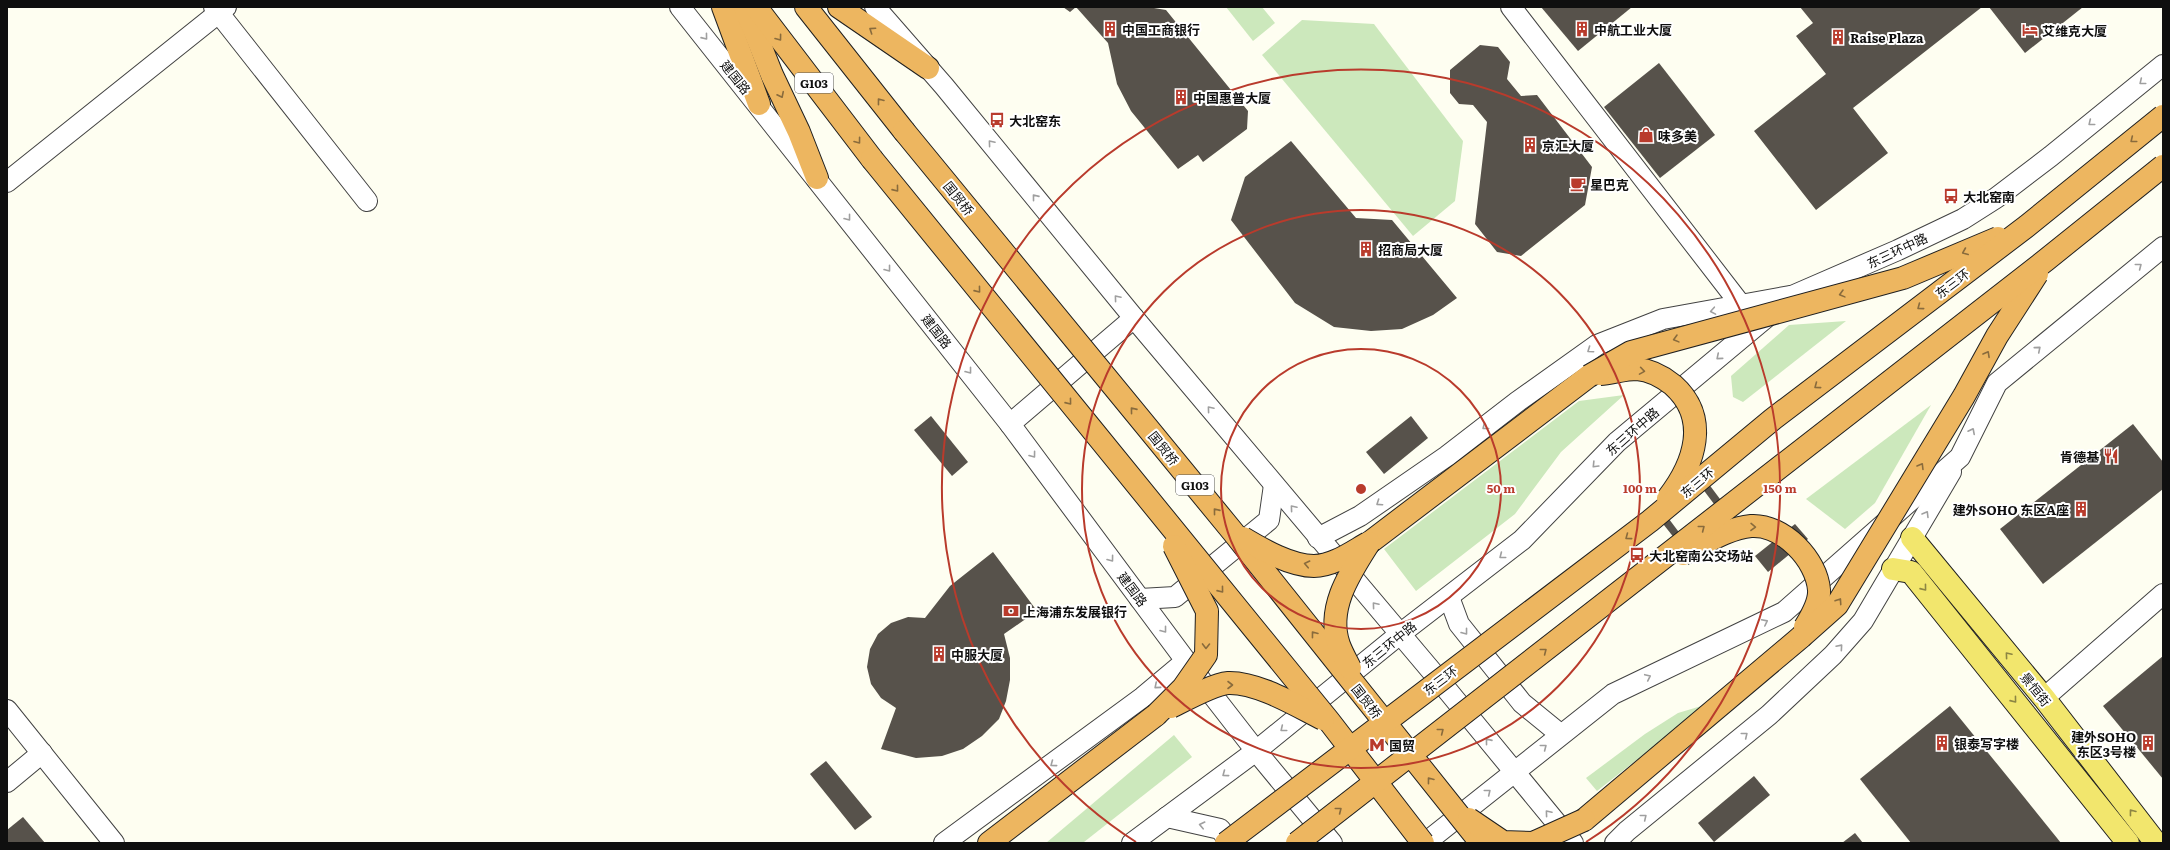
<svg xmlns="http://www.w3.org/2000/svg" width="2170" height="850" font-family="Literata,'Noto Sans SC',serif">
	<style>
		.green { fill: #cce8bc }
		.building { fill: #57524b }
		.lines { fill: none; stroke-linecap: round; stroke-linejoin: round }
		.minor-casing { stroke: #424242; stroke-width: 22 }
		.major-casing { stroke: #202020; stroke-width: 24 }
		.highway-casing { stroke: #202020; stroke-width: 24 }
		.minor { stroke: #fff; stroke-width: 20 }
		.major { stroke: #f2e66d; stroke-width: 22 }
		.highway { stroke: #edb660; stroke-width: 22 }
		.highway-bridge-casing { stroke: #202020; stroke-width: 24; stroke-linecap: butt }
		.highway-bridge { stroke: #edb660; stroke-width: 22 }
		.oneway { stroke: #896b3c }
		.oneway2 { stroke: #9f9f9f }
		.oneway3 { stroke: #8c8543 }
		.ring { fill: none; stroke: #b93b2c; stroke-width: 2 }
		.labels { text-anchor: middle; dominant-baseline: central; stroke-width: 4; stroke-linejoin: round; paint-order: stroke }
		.shield { fill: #fff; stroke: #575757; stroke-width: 1 }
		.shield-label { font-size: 12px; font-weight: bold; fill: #0f0f0f }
		.poi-label { font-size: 13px; font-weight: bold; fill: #0f0f0f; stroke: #fff; text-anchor: start }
		.street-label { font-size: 13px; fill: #0f0f0f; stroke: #fff }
		.centre { fill: #b93b2c; stroke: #fff; stroke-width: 2 }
		.ring-label { font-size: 12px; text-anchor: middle; font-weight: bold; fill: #b93b2c; stroke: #fff; stroke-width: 4; stroke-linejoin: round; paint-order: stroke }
	</style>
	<rect width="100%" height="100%" fill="#fefef1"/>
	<g class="green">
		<polygon points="1226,7 1262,7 1275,23 1253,41"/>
		<polygon points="1302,20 1374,24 1463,141 1455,201 1413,236 1262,55"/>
		<polygon points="1846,321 1743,402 1733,397 1731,376 1789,325"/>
		<polygon points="1624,395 1561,452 1515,514 1416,591 1384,549 1579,401"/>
		<polygon points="1931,405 1875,503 1845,529 1806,499"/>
		<polygon points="1708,704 1597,791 1586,778 1645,734 1678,713"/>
		<polygon points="1174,735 1192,757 1084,842 1046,843"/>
	</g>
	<g class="building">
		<polygon points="1063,7 1148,7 1166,10 1248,111 1247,129 1203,162 1198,155 1178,169 1131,111 1117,84 1108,43 1076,7 1070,12"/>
		<polygon points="1541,7 1632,7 1578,51"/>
		<polygon points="1800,7 1982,7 1853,108 1888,153 1816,210 1754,131 1826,74 1796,36 1813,23"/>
		<polygon points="1989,7 2083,7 2025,53"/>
		<polygon points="1480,45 1498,47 1510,62 1507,79 1521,96 1537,95 1592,167 1585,205 1521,256 1497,252 1475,224 1487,122 1473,105 1459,104 1450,93 1450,70"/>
		<polygon points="1659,63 1715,135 1660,178 1604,107"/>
		<polygon points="1291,141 1356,218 1392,220 1457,298 1433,315 1402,329 1371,331 1334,327 1295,303 1231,220 1245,177"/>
		<polygon points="931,416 968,462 952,476 914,430"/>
		<polygon points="1411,416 1428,438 1384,474 1366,452"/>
		<polygon points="2133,424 2163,462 2163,489 2043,584 2000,529"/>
		<polygon points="1708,483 1723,503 1717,508 1702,488"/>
		<polygon points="1666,515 1681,535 1675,539 1660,520"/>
		<polygon points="1795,524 1808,539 1768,572 1755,556"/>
		<polygon points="993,552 1037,611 1004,634 1010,658 1010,680 1006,701 999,719 982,736 963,749 942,756 916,758 881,749 896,708 881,698 871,684 867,667 870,649 878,634 891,623 908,617 925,618 950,586"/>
		<polygon points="2163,656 2163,779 2103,706"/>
		<polygon points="1950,706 2024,797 2061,843 1911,843 1860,779"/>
		<polygon points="826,761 872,817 855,830 810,774"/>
		<polygon points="1754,776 1770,795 1714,842 1698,823"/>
		<polygon points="23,817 45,843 7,843 7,830"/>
		<polygon points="1855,833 1863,843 1842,843"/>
	</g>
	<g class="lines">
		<defs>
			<g id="minor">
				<polyline points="214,7 367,201"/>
				<polyline points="680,7 1010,424 1186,661 1256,751 1332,843"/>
				<polyline points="875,7 944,86 1134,318 1434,674 1573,843"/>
				<polyline points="1511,7 1741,305"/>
				<polyline points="7,182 226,7"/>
				<polyline points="1010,424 1134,318"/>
				<polyline points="1318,538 1360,516 1447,456 1517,402 1597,345 1663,319 1790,296"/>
				<polyline points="1449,597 1459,624 1522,703 1560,734"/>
				<polyline points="1140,599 1175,597 1269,520 1274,485"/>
				<polyline points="2044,698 2163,594"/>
				<polyline points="7,710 114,843"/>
				<polyline points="7,782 42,753"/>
				<polyline points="1167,817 1220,829 1231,843"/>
				<polyline points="944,843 1143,697 1186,661"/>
				<polyline points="1132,843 1256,751 1400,634 1522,540 1617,442 1792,296 1898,250 1963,219 1996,198 2051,156 2163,65"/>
				<polyline points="1425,843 1613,694 1784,612 1960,457 1997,383 2163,247"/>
				<polyline points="1615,843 1627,831 1769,715 1833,655 1863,621 1951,472"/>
			</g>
			<g id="major">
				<polyline points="1912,538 2044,698 2156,843"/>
				<polyline points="1893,569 1911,572 2128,843"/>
			</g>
			<g id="highway">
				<polyline points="723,7 759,104"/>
				<polyline points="745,7 772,75 799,132 817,178"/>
				<polyline points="756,7 872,159"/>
				<polyline points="806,7 904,131"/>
				<polyline points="839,7 928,68"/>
				<polyline points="1369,543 1589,376"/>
				<polyline points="1584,820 1801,637"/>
				<polyline points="989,843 1156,715"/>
			</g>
		</defs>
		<use href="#minor" class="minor-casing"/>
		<use href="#major" class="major-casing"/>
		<use href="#highway" class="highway-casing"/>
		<use href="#minor" class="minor"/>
		<use href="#major" class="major"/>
		<use href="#highway" class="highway"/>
		<defs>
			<g id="highway-bridge">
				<polyline points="904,131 1233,532 1481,843"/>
				<polyline points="872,159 1329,721 1423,843"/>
				<path d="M1600,374C1612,373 1625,369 1637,369C1650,370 1663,377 1673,385C1710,418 1695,463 1668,498"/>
				<polyline points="1589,376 1631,352 1903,278 1998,238"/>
				<path d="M1243,538C1263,550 1291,566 1314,566C1333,566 1352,552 1368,543"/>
				<path d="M1683,554C1704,544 1728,528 1751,526C1783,524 1817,560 1819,590C1820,603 1811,617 1805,627"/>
				<polyline points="1801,637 1837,605 1964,396 1997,336 2037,274"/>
				<path d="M1350,668C1346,660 1342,653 1339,645C1326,608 1350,573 1369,543"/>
				<path d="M1171,707C1185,700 1214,684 1228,683C1258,682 1297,706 1323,719"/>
				<polyline points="1156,715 1183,688 1206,655 1207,611 1174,546"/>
				<polyline points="1469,819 1503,842 1533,843 1584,820"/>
				<polyline points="1226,843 1650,521 1773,419 2027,226 2163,116"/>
				<polyline points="1297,843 2046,260 2163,166"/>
			</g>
		</defs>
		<use href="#highway-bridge" class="highway-bridge-casing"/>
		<use href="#highway-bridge" class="highway-bridge"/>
	</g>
	<defs><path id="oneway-chevron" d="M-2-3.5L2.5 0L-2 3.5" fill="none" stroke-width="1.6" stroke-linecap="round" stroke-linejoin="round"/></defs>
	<g class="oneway">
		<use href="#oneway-chevron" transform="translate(872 30) rotate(-146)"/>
		<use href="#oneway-chevron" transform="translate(779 38) rotate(53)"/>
		<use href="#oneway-chevron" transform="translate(781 95) rotate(64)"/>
		<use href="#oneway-chevron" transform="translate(880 101) rotate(-128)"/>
		<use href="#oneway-chevron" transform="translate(2133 140) rotate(141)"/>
		<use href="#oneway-chevron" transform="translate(858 141) rotate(53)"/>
		<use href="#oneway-chevron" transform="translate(896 189) rotate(51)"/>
		<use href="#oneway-chevron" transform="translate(1965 252) rotate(157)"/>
		<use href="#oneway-chevron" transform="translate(978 290) rotate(51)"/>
		<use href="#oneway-chevron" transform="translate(1842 294) rotate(165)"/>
		<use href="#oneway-chevron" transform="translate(1920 307) rotate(143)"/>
		<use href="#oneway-chevron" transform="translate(1676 339) rotate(165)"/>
		<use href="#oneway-chevron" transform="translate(1987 354) rotate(-61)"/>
		<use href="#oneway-chevron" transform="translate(1642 371) rotate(9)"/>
		<use href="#oneway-chevron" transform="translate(1817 386) rotate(143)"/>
		<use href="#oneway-chevron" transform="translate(1069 402) rotate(51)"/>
		<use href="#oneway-chevron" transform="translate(1133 410) rotate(-129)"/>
		<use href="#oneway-chevron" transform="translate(1921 466) rotate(-59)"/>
		<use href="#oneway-chevron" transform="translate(1216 511) rotate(-129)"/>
		<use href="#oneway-chevron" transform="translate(1753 527) rotate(1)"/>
		<use href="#oneway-chevron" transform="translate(1702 528) rotate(-38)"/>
		<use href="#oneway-chevron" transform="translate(1628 537) rotate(143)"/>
		<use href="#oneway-chevron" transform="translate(1307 564) rotate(-168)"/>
		<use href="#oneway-chevron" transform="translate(1221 590) rotate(51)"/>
		<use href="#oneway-chevron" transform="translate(1839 601) rotate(-56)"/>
		<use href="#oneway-chevron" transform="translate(1314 634) rotate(-128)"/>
		<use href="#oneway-chevron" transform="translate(1206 646) rotate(91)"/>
		<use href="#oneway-chevron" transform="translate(1544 651) rotate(-38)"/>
		<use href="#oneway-chevron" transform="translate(1230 685)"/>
		<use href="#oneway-chevron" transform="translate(1441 731) rotate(-38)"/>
		<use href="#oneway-chevron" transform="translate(1430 780) rotate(-128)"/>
		<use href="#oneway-chevron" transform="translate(1339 810) rotate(-38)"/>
	</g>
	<g class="oneway2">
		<use href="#oneway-chevron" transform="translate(705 37) rotate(51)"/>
		<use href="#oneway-chevron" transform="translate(2142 82) rotate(141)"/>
		<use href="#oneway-chevron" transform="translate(2091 123) rotate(141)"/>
		<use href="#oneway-chevron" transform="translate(991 143) rotate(-130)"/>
		<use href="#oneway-chevron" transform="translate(1035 197) rotate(-129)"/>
		<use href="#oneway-chevron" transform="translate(848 218) rotate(52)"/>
		<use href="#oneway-chevron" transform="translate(2139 266) rotate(-38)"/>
		<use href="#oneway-chevron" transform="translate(888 269) rotate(52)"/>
		<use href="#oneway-chevron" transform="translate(1117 298) rotate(-130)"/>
		<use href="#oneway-chevron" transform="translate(1713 311) rotate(170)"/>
		<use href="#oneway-chevron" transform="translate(2038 349) rotate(-40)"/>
		<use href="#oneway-chevron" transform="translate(1590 350) rotate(145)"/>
		<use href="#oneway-chevron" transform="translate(1719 357) rotate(140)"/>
		<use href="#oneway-chevron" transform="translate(969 371) rotate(52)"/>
		<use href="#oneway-chevron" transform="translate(1210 409) rotate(-130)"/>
		<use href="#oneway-chevron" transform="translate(1485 427) rotate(142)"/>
		<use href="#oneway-chevron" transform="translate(1972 431) rotate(-63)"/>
		<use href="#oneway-chevron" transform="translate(1033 455) rotate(53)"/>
		<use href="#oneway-chevron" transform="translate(1595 465) rotate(134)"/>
		<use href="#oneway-chevron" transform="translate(1379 503) rotate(146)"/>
		<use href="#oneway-chevron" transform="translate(1293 508) rotate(-130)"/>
		<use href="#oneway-chevron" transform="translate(1926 514) rotate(-59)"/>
		<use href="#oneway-chevron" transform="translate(1502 556) rotate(142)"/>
		<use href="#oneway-chevron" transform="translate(1111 559) rotate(53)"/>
		<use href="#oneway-chevron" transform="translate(1375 605) rotate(-130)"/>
		<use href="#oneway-chevron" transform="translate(1765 622) rotate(-27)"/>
		<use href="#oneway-chevron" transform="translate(1164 630) rotate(52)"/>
		<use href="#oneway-chevron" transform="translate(1465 632) rotate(52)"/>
		<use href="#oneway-chevron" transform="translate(1840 647) rotate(-49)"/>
		<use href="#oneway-chevron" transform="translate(1648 677) rotate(-25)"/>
		<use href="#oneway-chevron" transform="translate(1157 686) rotate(140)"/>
		<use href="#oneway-chevron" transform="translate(1283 729) rotate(141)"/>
		<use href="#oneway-chevron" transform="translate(1745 735) rotate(-39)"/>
		<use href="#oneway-chevron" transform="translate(1488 741) rotate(-129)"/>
		<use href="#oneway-chevron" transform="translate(1544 747) rotate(-38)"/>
		<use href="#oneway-chevron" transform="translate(1053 764) rotate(143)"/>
		<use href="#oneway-chevron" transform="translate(1225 774) rotate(143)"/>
		<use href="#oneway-chevron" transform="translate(1488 792) rotate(-39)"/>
		<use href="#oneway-chevron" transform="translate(1548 813) rotate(-130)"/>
		<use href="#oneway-chevron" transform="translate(1644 817) rotate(-39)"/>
		<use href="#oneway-chevron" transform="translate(1202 825) rotate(-167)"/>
	</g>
	<g class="oneway3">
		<use href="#oneway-chevron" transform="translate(1924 588) rotate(51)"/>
		<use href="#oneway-chevron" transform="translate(2008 655) rotate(-130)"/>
		<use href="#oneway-chevron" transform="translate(2014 700) rotate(51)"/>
		<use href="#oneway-chevron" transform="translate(2132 812) rotate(-128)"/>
	</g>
	<g class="ring">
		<circle cx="1361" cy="489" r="140"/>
		<circle cx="1361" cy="489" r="279"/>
		<path d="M1136 842A419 419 0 1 1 1586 842"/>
	</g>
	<defs>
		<symbol id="building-bare" viewBox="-9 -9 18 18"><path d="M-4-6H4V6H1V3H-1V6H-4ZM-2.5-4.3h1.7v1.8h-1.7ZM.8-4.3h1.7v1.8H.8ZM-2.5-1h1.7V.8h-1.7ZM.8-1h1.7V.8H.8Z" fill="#b93b2c" stroke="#fff" stroke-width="2.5" paint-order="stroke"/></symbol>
		<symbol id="hotel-bare" viewBox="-9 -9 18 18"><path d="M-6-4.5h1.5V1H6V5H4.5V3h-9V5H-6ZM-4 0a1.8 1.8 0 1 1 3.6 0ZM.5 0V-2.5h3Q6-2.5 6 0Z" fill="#b93b2c" stroke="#fff" stroke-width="2.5" paint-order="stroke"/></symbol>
		<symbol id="bus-bare" viewBox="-9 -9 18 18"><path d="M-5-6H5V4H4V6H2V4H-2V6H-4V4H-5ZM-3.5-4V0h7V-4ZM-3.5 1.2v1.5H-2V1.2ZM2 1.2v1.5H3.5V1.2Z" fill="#b93b2c" stroke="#fff" stroke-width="2.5" paint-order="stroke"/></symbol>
		<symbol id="shop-bare" viewBox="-9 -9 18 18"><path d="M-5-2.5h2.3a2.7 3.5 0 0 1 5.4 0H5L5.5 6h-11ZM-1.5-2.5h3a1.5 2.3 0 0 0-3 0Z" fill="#b93b2c" stroke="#fff" stroke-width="2.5" paint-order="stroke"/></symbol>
		<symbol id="cafe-bare" viewBox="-9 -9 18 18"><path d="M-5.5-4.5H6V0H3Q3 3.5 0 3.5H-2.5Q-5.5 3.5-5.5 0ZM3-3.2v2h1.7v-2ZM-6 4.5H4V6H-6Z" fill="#b93b2c" stroke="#fff" stroke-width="2.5" paint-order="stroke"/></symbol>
		<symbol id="restaurant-bare" viewBox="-9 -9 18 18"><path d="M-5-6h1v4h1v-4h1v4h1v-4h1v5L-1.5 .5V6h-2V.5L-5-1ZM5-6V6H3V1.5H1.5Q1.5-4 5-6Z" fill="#b93b2c" stroke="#fff" stroke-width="2.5" paint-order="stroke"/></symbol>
		<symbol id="bank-bare" viewBox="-9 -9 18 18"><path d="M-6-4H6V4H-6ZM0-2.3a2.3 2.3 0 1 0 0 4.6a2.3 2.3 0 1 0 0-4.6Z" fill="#b93b2c" stroke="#fff" stroke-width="2.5" paint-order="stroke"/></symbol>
		<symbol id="metro-bare" viewBox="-9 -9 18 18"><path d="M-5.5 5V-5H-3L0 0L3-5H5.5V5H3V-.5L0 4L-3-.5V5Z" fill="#b93b2c" stroke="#fff" stroke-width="2.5" paint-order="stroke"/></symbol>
	</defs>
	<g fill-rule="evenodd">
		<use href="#building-bare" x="1099" y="18" width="22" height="22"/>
		<use href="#building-bare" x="1571" y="18" width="22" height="22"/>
		<use href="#hotel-bare" x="2019" y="19" width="22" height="22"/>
		<use href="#building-bare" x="1827" y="26" width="22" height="22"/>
		<use href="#building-bare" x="1170" y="86" width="22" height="22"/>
		<use href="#bus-bare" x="986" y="109" width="22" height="22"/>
		<use href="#shop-bare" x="1635" y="124" width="22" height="22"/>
		<use href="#building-bare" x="1519" y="134" width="22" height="22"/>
		<use href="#cafe-bare" x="1567" y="173" width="22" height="22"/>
		<use href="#bus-bare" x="1940" y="185" width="22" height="22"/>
		<use href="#building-bare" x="1355" y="238" width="22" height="22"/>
		<use href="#restaurant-bare" x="2100" y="445" width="22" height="22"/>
		<use href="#building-bare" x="2070" y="498" width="22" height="22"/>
		<use href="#bus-bare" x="1626" y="544" width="22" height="22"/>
		<use href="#bank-bare" x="1000" y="600" width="22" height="22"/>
		<use href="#building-bare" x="928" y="643" width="22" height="22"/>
		<use href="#building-bare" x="1931" y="732" width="22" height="22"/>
		<use href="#building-bare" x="2137" y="732" width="22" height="22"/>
		<use href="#metro-bare" x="1366" y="734" width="22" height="22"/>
	</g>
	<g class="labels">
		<g class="shield">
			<rect x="795" y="73" width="38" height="20" rx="3"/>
			<rect x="1176" y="475" width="38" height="20" rx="3"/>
		</g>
		<g class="shield-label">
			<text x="814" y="83">G103</text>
			<text x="1195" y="485">G103</text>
		</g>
		<g class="poi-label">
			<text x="1122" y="29">中国工商银行</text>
			<text x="1594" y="29">中航工业大厦</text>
			<text x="2042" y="30">艾维克大厦</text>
			<text x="1850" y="37">Raise Plaza</text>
			<text x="1193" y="97">中国惠普大厦</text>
			<text x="1009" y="120">大北窑东</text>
			<text x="1658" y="135">味多美</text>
			<text x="1542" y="145">京汇大厦</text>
			<text x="1590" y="184">星巴克</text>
			<text x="1963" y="196">大北窑南</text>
			<text x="1378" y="249">招商局大厦</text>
			<text x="2099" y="456" text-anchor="end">肯德基</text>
			<text x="2069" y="509" text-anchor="end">建外SOHO 东区A座</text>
			<text x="1649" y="555">大北窑南公交场站</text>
			<text x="1023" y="611">上海浦东发展银行</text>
			<text x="951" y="654">中服大厦</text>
			<text x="2136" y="736" text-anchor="end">建外SOHO<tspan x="2136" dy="15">东区3号楼</tspan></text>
			<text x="1954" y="743">银泰写字楼</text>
			<text x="1389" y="745">国贸</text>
		</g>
		<g class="street-label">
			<text transform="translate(736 77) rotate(51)">建国路</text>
			<text transform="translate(959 198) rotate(51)">国贸桥</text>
			<text transform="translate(1897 250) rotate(-25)">东三环中路</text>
			<text transform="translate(1952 283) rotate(-37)">东三环</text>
			<text transform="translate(937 331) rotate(52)">建国路</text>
			<text transform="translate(1632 431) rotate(-41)">东三环中路</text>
			<text transform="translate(1164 448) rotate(51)">国贸桥</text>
			<text transform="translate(1697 482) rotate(-40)">东三环</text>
			<text transform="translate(1133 589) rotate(53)">建国路</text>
			<text transform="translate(1389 644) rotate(-39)">东三环中路</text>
			<text transform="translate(1440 680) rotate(-37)">东三环</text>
			<text transform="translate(2036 689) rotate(51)">景恒街</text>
			<text transform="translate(1367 701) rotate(52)">国贸桥</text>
		</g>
	</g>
	<circle cx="1361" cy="489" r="6" class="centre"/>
	<g class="ring-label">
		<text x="1501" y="493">50 m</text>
		<text x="1640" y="493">100 m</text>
		<text x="1780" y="493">150 m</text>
	</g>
	<rect width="2170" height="850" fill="none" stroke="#0f0f0f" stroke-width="16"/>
</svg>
